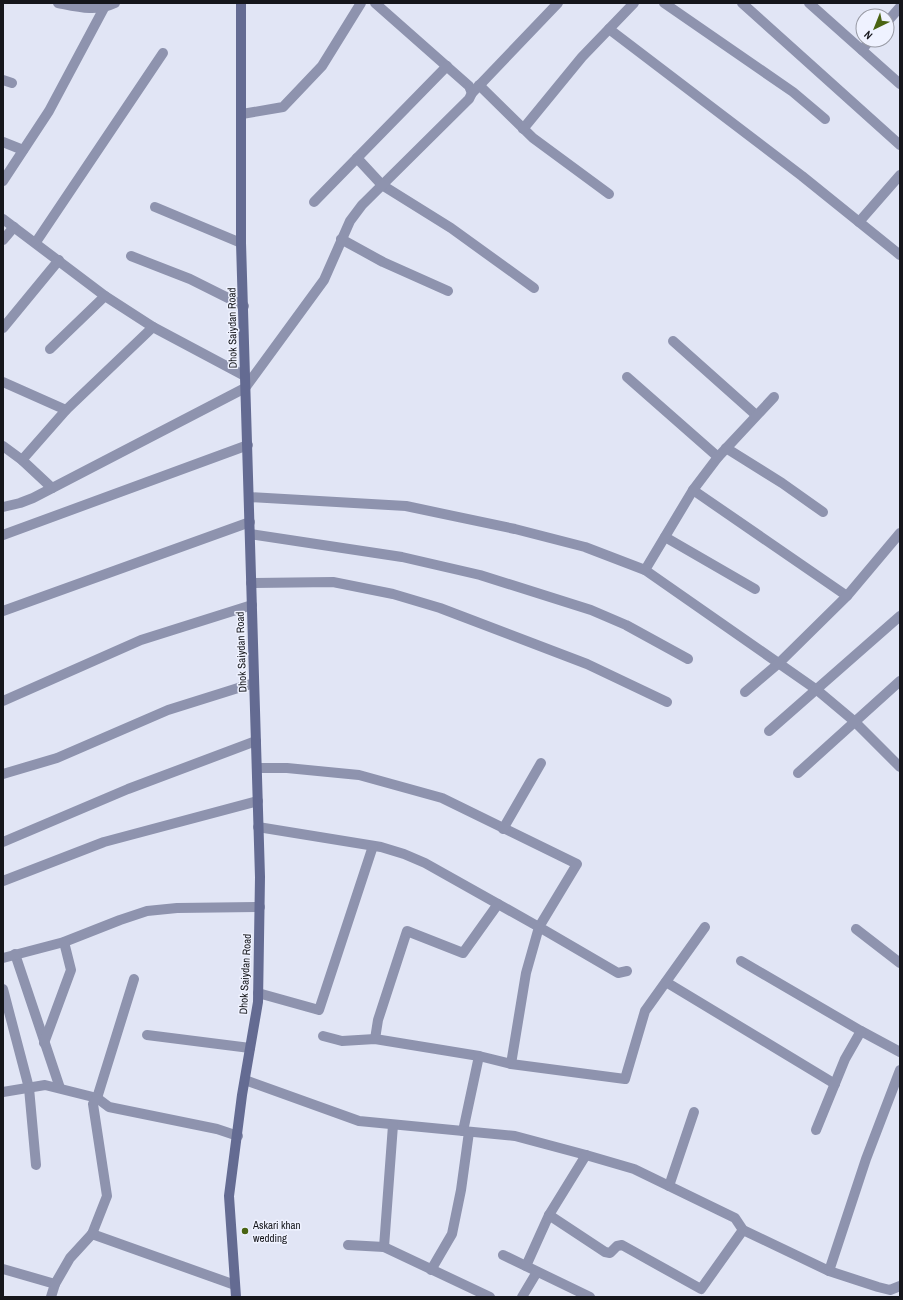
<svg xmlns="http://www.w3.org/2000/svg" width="903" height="1300" font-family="'Archivo Narrow',sans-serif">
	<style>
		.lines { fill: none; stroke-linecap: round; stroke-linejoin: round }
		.street { stroke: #8e93ae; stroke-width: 10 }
		.secondary { stroke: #646b92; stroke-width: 10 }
		.poi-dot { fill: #496312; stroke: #eff2ff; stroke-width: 1.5 }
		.labels { text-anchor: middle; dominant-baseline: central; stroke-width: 3; stroke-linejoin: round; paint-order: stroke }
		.street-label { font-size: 11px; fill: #15161b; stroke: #eff2ff }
		.poi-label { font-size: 11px; fill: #15161b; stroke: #eff2ff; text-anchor: start }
	</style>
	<rect width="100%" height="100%" fill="#e1e5f5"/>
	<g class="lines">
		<g class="street">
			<path d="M58,3C78,7 96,12 115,3"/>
			<polyline points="375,3 469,86 472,93"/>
			<polyline points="664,3 793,92 825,119"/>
			<polyline points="742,3 900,145"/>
			<polyline points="809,3 900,84"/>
			<polyline points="887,22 900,7"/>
			<polyline points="609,29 802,176 900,255"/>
			<polyline points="862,50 870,40"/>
			<polyline points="3,80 12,83"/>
			<polyline points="479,85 533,138 609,194"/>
			<polyline points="242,114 283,107 322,66 361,3"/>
			<polyline points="523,129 582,57 634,3"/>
			<polyline points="3,142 23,150"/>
			<polyline points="357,158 382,185 451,228 534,288"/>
			<polyline points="3,181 49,111 104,8"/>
			<polyline points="314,202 447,66"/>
			<polyline points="155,207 241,243"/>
			<polyline points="3,219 105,296 153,327 245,376"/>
			<polyline points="859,222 900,175"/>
			<polyline points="341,239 383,262 448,291"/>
			<polyline points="3,240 14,227"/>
			<polyline points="36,242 163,53"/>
			<polyline points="131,256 190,279 244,306"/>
			<polyline points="3,328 59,260"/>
			<polyline points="673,341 756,415"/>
			<polyline points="50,349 105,296"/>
			<polyline points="627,377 718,457"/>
			<polyline points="3,382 66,410"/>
			<polyline points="3,446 22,460 52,488"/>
			<polyline points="726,448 782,483 823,512"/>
			<polyline points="22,460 66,410 153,327"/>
			<polyline points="693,490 847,596"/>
			<polyline points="249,497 406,506 515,529 585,547 645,570 817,690 854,721 900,767"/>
			<polyline points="3,507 20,503 33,498 245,388 324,280 350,221 362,205 469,99 472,93 558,3"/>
			<polyline points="250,534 402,557 480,575 591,610 626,625 688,659"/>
			<polyline points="3,535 248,445"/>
			<polyline points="665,537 755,589"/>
			<polyline points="645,570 693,490 718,457 774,397"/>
			<polyline points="251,583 333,582 393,594 440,608 587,664 667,702"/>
			<polyline points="3,611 250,522"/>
			<polyline points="745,692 779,663 847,596 900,533"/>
			<polyline points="3,701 141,640 252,605"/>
			<polyline points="769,731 900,616"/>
			<polyline points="257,768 287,768 359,775 442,798 577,864 539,927 618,973 627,971"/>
			<polyline points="798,773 900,681"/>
			<polyline points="3,774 57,758 168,710 254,683"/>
			<polyline points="258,827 381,847 404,854 425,863 539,927 526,973 511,1064"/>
			<polyline points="503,829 541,763"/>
			<polyline points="3,842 128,789 256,741"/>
			<polyline points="3,881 104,842 258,801"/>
			<polyline points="856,929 900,963"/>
			<polyline points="15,954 60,1088"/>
			<polyline points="3,958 64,942 120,920 147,911 177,908 260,907"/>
			<polyline points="741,961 861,1031 900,1052"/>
			<polyline points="666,982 835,1084"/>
			<polyline points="3,989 29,1088 36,1165"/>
			<polyline points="258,993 319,1010 373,846"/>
			<polyline points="147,1035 250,1048"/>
			<polyline points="323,1036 342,1041 375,1039 479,1056 463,1131"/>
			<polyline points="375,1039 378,1020 407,931 463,953 498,904"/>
			<polyline points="44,1043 71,970 64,942"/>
			<polyline points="479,1056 511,1064 625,1079 645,1011 705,927"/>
			<polyline points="245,1080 359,1121 515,1136 586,1155 634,1169 735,1218 743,1230 829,1271 878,1287 890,1290 900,1286"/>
			<polyline points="3,1092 45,1085 97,1098 109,1107 217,1129 238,1136"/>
			<polyline points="816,1130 845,1059 861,1031"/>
			<polyline points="669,1186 694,1112"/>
			<polyline points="549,1215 605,1252 610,1253 617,1246 622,1245 701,1289 743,1230"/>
			<polyline points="92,1234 107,1196 93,1104 97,1098 134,979"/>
			<polyline points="348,1245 384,1247 490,1297"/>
			<polyline points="384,1247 393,1125"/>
			<polyline points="503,1255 590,1297"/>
			<polyline points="526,1266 549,1215 586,1155"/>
			<polyline points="3,1269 55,1284 51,1297"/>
			<polyline points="431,1270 452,1234 461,1190 469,1132"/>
			<polyline points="829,1271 866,1159 900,1070"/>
			<polyline points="55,1284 70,1258 92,1234 235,1285"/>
			<polyline points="522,1297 537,1272"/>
		</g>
		<polyline class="secondary" points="236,1297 229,1196 242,1095 258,1002 260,877 241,243 241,3"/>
	</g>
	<circle class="poi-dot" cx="245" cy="1231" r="4"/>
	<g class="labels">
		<g class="street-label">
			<text transform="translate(232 328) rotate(-91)">Dhok Saiydan Road</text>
			<text transform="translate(241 652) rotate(-92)">Dhok Saiydan Road</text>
			<text transform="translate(245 974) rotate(-87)">Dhok Saiydan Road</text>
		</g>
		<g class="poi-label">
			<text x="253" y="1225">Askari khan<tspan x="253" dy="13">wedding</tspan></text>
		</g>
	</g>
	<rect width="903" height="1300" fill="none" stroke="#15161b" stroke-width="8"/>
	<g transform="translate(875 28) rotate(223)"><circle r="19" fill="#eff2ff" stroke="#989aa4"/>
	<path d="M0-3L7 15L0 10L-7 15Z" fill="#496312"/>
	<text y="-6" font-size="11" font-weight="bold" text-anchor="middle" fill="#15161b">N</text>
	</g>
</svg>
